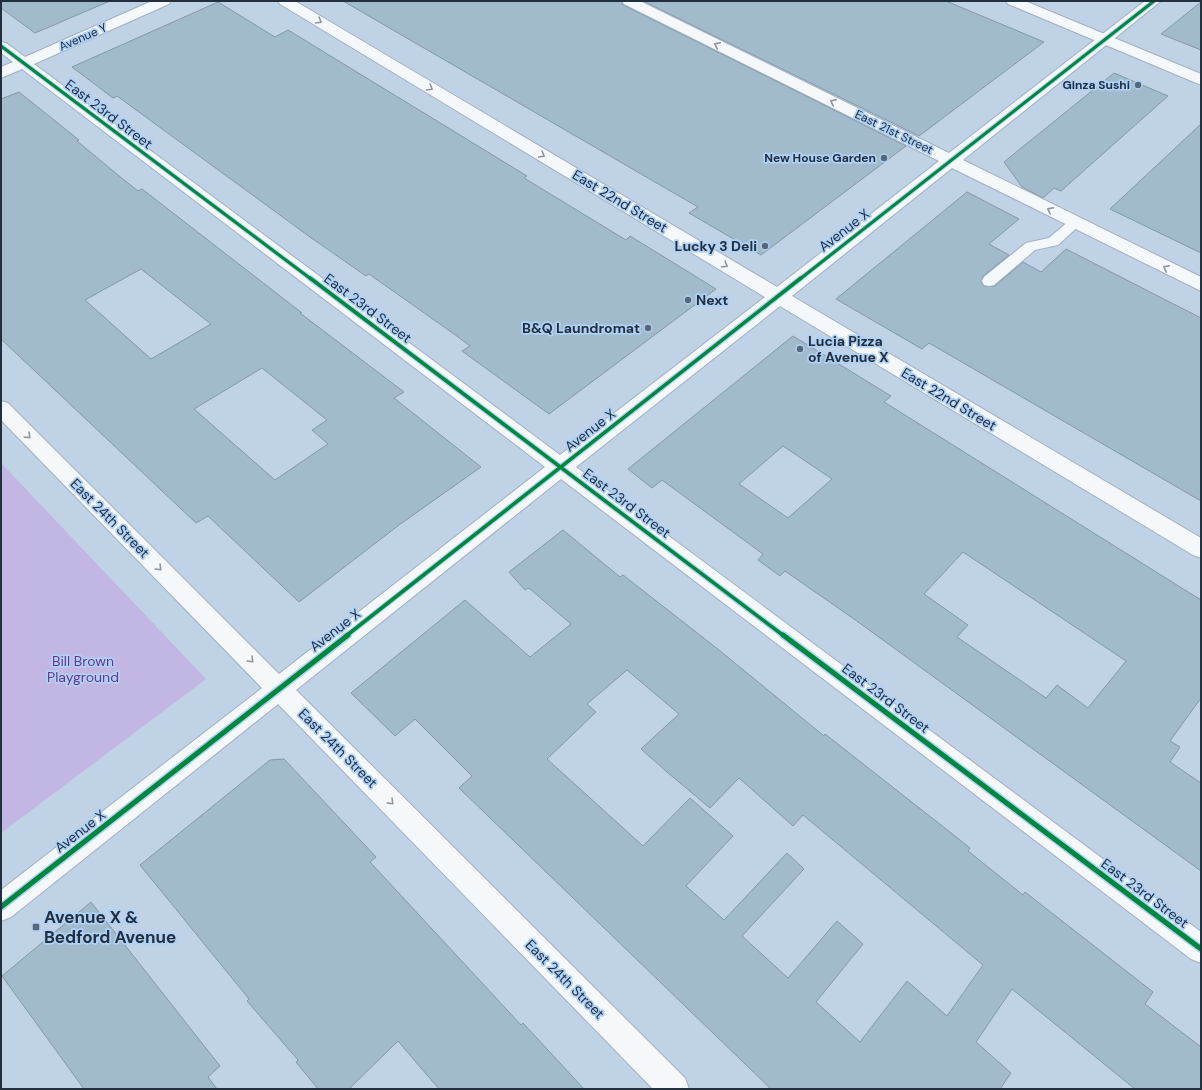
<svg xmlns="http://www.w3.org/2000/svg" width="1202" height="1090" font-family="'DM Sans',sans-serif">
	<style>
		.green { fill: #c2b6e2 }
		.building { fill: #a1bbcd; stroke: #8698a5; fill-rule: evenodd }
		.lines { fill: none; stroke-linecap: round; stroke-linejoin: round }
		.service-casing { stroke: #a2b0c0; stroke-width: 2 }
		.minor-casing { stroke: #a2b0c0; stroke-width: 2 }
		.secondary-casing { stroke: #a2b0c0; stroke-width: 2 }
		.service { fill: #f5f8fb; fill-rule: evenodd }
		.minor { fill: #f5f8fb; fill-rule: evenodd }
		.secondary { fill: #f5f8fb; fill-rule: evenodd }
		.cycleway-far2-casing { stroke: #afd1f6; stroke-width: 5 }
		.cycleway-far1-casing { stroke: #afd1f6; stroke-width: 6 }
		.cycleway-casing { stroke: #afd1f6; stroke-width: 8 }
		.cycleway-far2 { stroke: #00873e; stroke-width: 3 }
		.cycleway-far1 { stroke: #00873e; stroke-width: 3.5 }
		.cycleway { stroke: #00873e; stroke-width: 5 }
		.oneway { stroke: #8c949c }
		.poi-dot { fill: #596879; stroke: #afd1f6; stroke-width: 1.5 }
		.labels { text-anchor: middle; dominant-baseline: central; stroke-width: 3.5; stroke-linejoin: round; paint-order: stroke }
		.far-street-label { font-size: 12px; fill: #222f3e; stroke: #afd1f6 }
		.far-poi-label { font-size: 12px; font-weight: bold; fill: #222f3e; stroke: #afd1f6; text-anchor: end }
		.street-label { font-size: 14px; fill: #222f3e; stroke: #afd1f6 }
		.poi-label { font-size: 14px; font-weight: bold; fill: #222f3e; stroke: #afd1f6; text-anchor: end }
		.park-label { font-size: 14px; fill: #693589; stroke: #afd1f6 }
		.near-poi-label { font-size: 17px; font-weight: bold; fill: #222f3e; stroke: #afd1f6; text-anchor: start }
	</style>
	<rect width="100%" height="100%" fill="#bfd2e6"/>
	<polygon class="green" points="1,463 206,679 1,833"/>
	<g class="building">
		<polygon points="1,1 110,1 35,33 1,8"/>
		<polygon points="343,1 621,1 623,5 906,146 761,255 689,213 698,207"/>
		<polygon points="643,1 946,1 1044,42 919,136"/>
		<polygon points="218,2 275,37 288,30 527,176 524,178 626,240 630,236 716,289 549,414 462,351 470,346 454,334 369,274 366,276 310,237 117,96 113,98 72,67"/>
		<polygon points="1201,2 1201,50 1161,34"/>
		<polygon points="1114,73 1168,96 1061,191 1054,188 1043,198 1022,187 1004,162"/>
		<path d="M19,92L79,140L77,141L118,175L138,191L142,189L173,213L302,313H300L404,392L394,398L481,467L399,525L299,602L208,516L196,523L1,339V99ZM141,269L211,324L151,359L85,300ZM262,368L327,420L312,430L328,444L275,480L194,409Z"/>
		<polygon points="1201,124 1201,253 1110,209"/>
		<polygon points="967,192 1019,219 989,244 1009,255 983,276 981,282 984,286 995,286 1023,262 1041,272 1066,249 1201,318 1201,501 929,343 922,349 836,299"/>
		<path d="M793,336L891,396L884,402L1201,600V698L1170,741L1180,747L1170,762L1201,783V871L854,619L785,571L780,576L758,560L763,554L662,480L652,488L628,469ZM783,446L832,479L788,518L739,484ZM963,552L1126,661L1088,708L1057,685L1046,698L957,637L968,625L924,594Z"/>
		<path d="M563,530L620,577L623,575L719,650L824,736L825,734L941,825L970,848L968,851L1023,895L1025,892L1153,992L1145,1004L1201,1047V1089H1135L1012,989L976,1042L1011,1073L1000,1089H771L459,788L472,776L415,719L395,736L351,693L465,600L530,657L571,624L530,589L528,588L525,590L509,572ZM627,670L679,714L641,749L667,772L710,808L739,778L793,826L803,815L983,965L947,1016L907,981L860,1042L816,1002L863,944L837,921L788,978L742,936L804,869L787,853L724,920L686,886L733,836L690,798L643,846L547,759L596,712L587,704Z"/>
		<polygon points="284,759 376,857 370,862 521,1025 523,1023 584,1089 439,1089 398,1041 349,1089 318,1089 296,1062 298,1060 247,1001 249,999 140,865 270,760"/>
		<polygon points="91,902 220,1066 208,1077 217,1089 84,1089 2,976"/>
	</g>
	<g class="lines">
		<defs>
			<polygon id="service" points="1075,218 1080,220 1082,223 1058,245 1035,250 994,285 989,286 984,285 982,281 984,277 1026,243 1049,238 1070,220"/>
			<polygon id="minor" points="152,1 171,1 169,4 34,64 560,455 765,297 280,4 278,1 295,1 777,287 939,161 624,4 622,1 640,1 949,153 1145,1 1161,1 963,160 1201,277 1201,291 952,168 792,296 1201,538 1201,558 1193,555 780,306 576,467 1201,932 1201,963 1191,959 561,479 296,690 685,1078 689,1089 653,1089 278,704 11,917 1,921 1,890 262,688 1,420 1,401 8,403 279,674 545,467 22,69 1,78 1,67 13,62 1,53 1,42 6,43 25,57"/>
			<polygon id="secondary" points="1006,1 1025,1 1201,74 1201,85 1008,4"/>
		</defs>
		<use href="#service" class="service-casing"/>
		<use href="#minor" class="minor-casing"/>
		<use href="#secondary" class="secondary-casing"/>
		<use href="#service" class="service"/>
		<use href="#minor" class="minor"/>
		<use href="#secondary" class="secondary"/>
		<defs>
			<g id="cycleway-far2">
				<polyline points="1,46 311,279"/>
				<polyline points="800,279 1154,1"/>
			</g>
			<g id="cycleway-far1">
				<polyline points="310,278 784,636"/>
				<polyline points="346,636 801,278"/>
			</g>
			<g id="cycleway">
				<polyline points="783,635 1201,949"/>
				<polyline points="1,907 348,635"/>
			</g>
		</defs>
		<use href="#cycleway-far2" class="cycleway-far2-casing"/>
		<use href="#cycleway-far1" class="cycleway-far1-casing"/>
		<use href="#cycleway" class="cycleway-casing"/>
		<use href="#cycleway-far2" class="cycleway-far2"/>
		<use href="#cycleway-far1" class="cycleway-far1"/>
		<use href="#cycleway" class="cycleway"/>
	</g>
	<defs><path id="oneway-chevron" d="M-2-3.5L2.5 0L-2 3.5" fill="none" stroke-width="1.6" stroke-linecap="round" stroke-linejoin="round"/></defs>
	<g class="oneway">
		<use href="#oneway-chevron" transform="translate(319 21) rotate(31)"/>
		<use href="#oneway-chevron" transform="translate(717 45) rotate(-154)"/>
		<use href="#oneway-chevron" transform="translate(430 88) rotate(31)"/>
		<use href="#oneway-chevron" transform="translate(833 102) rotate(-154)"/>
		<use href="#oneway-chevron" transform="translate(542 155) rotate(31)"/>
		<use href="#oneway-chevron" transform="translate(1050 210) rotate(-153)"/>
		<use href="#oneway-chevron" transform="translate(725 265) rotate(31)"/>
		<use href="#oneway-chevron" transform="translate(1166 268) rotate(-154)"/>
		<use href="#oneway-chevron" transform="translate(28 436) rotate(45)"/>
		<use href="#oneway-chevron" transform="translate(159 568) rotate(45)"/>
		<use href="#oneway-chevron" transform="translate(251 660) rotate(45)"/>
		<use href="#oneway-chevron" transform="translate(391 802) rotate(45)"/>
	</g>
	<g class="poi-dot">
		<circle cx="1138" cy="85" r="4"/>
		<circle cx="884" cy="158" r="4"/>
		<circle cx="765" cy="246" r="4"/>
		<circle cx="688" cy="300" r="4"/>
		<circle cx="648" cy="328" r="4"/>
		<circle cx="800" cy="349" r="4"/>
		<rect x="32" y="923" width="8" height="8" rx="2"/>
	</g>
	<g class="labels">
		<g class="far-street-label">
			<text transform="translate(83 37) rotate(-24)">Avenue Y</text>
			<text transform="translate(894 132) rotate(26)">East 21st Street</text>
		</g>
		<g class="far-poi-label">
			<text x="1130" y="85">Ginza Sushi</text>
			<text x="876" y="158">New House Garden</text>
		</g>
		<g class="street-label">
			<text transform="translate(109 114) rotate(37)">East 23rd Street</text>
			<text transform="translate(620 201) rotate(31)">East 22nd Street</text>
			<text transform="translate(844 230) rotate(-38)">Avenue X</text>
			<text transform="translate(368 308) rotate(37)">East 23rd Street</text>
			<text transform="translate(949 399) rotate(31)">East 22nd Street</text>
			<text transform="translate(590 430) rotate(-38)">Avenue X</text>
			<text transform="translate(627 503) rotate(37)">East 23rd Street</text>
			<text transform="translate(110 518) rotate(45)">East 24th Street</text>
			<text transform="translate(335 630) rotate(-38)">Avenue X</text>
			<text transform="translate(886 698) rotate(37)">East 23rd Street</text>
			<text transform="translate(338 748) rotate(45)">East 24th Street</text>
			<text transform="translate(80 831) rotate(-38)">Avenue X</text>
			<text transform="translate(1145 893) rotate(37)">East 23rd Street</text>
			<text transform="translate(565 979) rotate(45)">East 24th Street</text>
		</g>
		<g class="poi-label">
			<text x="757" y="246">Lucky 3 Deli</text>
			<text x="696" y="300" text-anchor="start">Next</text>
			<text x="640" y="328">B&amp;Q Laundromat</text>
			<text x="808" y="341" text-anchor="start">Lucia Pizza<tspan x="808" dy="16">of Avenue X</tspan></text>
		</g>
		<g class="park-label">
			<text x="83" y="661">Bill Brown<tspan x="83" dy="16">Playground</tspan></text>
		</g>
		<g class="near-poi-label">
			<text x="44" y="917">Avenue X &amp;<tspan x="44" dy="20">Bedford Avenue</tspan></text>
		</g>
	</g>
	<rect width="1202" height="1090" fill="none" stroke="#222f3e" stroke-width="4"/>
</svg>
